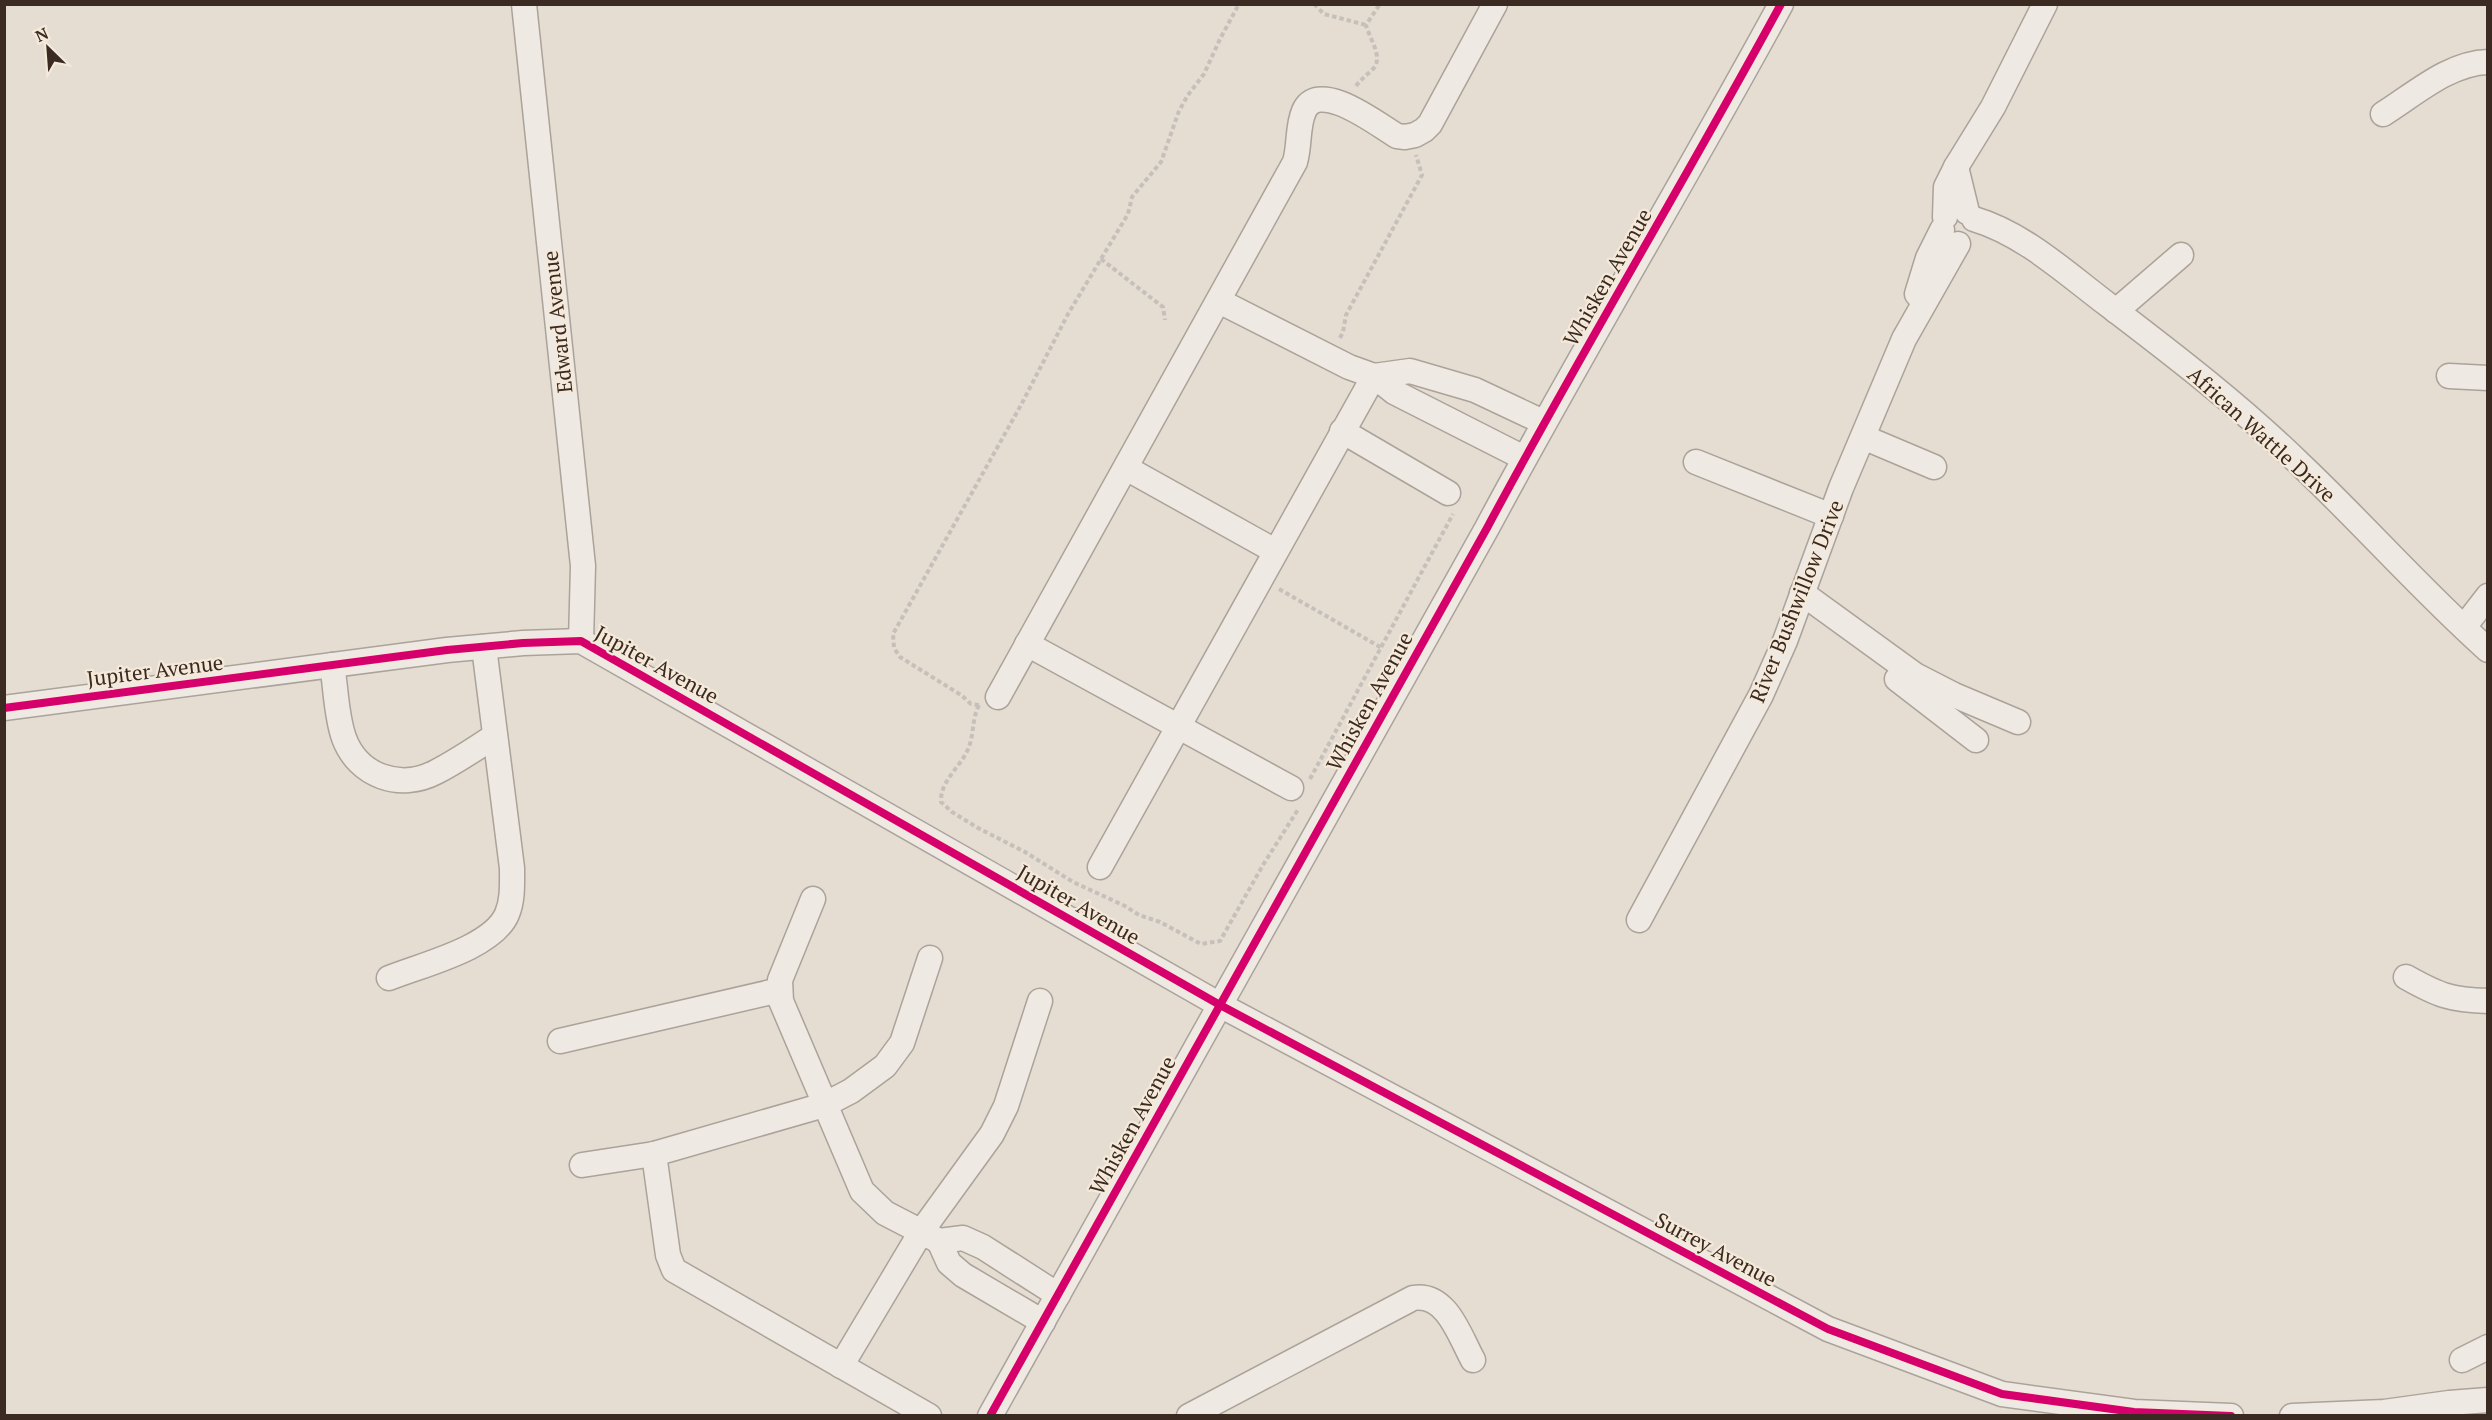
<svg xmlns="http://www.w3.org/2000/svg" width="2492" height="1420" font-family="'PT Serif',serif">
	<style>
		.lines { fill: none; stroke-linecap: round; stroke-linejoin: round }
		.minor-casing { stroke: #aba39a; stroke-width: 27 }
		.path { stroke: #c6c0ba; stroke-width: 4; stroke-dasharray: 4.5 3; stroke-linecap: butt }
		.minor { stroke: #eee9e3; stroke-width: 24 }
		.cycleway-casing { stroke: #f5e9d9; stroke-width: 11 }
		.cycleway { stroke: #d6006c; stroke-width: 8 }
		.labels { text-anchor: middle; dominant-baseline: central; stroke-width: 4.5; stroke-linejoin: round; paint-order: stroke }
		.street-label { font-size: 21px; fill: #3a2a22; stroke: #f5e9d9 }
	</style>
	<rect width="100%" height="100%" fill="#e5ddd2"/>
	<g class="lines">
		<defs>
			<g id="minor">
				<polyline points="524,4 583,566 581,641"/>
				<path d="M2383,114C2415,94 2449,63 2488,62"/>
				<polyline points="1956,167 1967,212"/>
				<polyline points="1945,217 1946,187 1956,167 1993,107 2045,4"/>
				<path d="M1974,219C2024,234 2066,273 2107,304C2174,355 2243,408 2303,467C2366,527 2423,592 2488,650"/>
				<polyline points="1917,294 1928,258 1942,230"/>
				<polyline points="1219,301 1349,367 1374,376 1394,392 1524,458"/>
				<polyline points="2116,311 2181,255"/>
				<polyline points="1374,376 1410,371 1475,390 1543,422"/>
				<polyline points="2449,376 2488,378"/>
				<polyline points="1342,431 1448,493"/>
				<polyline points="1863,437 1934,467"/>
				<polyline points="1696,462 1831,516"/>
				<polyline points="1126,468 1275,551"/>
				<polyline points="1802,593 1915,675 1954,695 2018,722"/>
				<polyline points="2464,627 2488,596"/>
				<polyline points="1027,644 1291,788"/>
				<path d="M332,665C336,688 336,716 344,738C358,776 400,791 436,772C456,762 476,748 495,736"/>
				<polyline points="1897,679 1976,740"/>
				<path d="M998,697L1295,162C1300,145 1297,127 1304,111C1319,78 1378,125 1397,136L1405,137L1415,135L1424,130L1430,124L1495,4"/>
				<polyline points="4,708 447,650 523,643 581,641 1220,1005 1828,1329 2002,1394 2134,1412 2231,1416"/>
				<polyline points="1100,867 1374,376"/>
				<polyline points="813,899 780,980 781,1001 862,1191 885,1213 939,1241 963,1238 983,1247 1058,1295"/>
				<polyline points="1639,920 1761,695 1785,641 1841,488 1904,339 1958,244"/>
				<path d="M2406,977C2438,995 2450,1000 2488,1001"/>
				<path d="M389,978C421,965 493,948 507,914C513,900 512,884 512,868L484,647"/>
				<polyline points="560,1041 780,990"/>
				<polyline points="654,1154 668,1255 674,1270 929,1416"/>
				<polyline points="582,1165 654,1154 824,1105 851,1091 885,1066 902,1043 930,958"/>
				<polyline points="939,1241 949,1263 963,1275 1043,1322"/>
				<polyline points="2462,1360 2488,1347"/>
				<polyline points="841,1366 921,1232 992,1134 1006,1106 1040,1001"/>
				<path d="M990,1416L1487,528C1581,352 1685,181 1781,4"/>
				<path d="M1189,1416L1413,1298C1447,1292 1460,1337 1473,1360"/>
				<polyline points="2292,1416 2384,1412 2449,1403 2488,1400"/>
			</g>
		</defs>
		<use href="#minor" class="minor-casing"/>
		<g class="path">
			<polyline points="1314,4 1324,14 1366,25"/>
			<path d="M1356,86C1361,79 1367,75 1373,69C1384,57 1369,38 1366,25L1380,4"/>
			<polyline points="1101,259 1163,307 1165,320"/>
			<polyline points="1340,338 1343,332 1346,315 1422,175 1416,155"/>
			<polyline points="1279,589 1382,648"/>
			<path d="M979,705C972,719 974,733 969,747C962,766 940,780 941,802L952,812L978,828L1025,852L1073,882L1125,906L1139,915L1160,922L1201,944L1220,941L1263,865L1299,808"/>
			<polyline points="979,705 971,704 961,695 900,657 894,648 893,634 1021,405 1068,314 1128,214 1132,197 1161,162 1179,111 1188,95 1204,74 1220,39 1239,4"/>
			<polyline points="1310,779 1453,514"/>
		</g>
		<use href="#minor" class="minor"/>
		<defs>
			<g id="cycleway">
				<polyline points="4,708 447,650 523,643 581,641 1220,1005 1828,1329 2002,1394 2134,1412 2231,1416"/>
				<path d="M990,1416L1487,528C1581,352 1685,181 1781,4"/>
			</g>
		</defs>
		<use href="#cycleway" class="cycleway-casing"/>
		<use href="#cycleway" class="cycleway"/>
	</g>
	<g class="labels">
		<g class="street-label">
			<text transform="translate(1607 277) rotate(-60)">Whisken Avenue</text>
			<text transform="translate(557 322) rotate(-96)">Edward Avenue</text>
			<text transform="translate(2262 434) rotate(42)">African Wattle Drive</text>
			<text transform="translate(1796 601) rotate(-68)">River Bushwillow Drive</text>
			<text transform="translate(657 664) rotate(29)">Jupiter Avenue</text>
			<text transform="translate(155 670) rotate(-7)">Jupiter Avenue</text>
			<text transform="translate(1369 701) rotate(-61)">Whisken Avenue</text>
			<text transform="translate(1079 904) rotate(30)">Jupiter Avenue</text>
			<text transform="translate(1132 1125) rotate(-61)">Whisken Avenue</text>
			<text transform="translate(1716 1249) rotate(28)">Surrey Avenue</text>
		</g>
	</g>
	<rect width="2492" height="1420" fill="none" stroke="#3a2a22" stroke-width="12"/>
	<g transform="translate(48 48) rotate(335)" stroke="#f5e9d9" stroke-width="4.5" paint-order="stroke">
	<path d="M0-4.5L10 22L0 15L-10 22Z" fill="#3a2a22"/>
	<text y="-9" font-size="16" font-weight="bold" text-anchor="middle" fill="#3a2a22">N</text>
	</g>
</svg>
